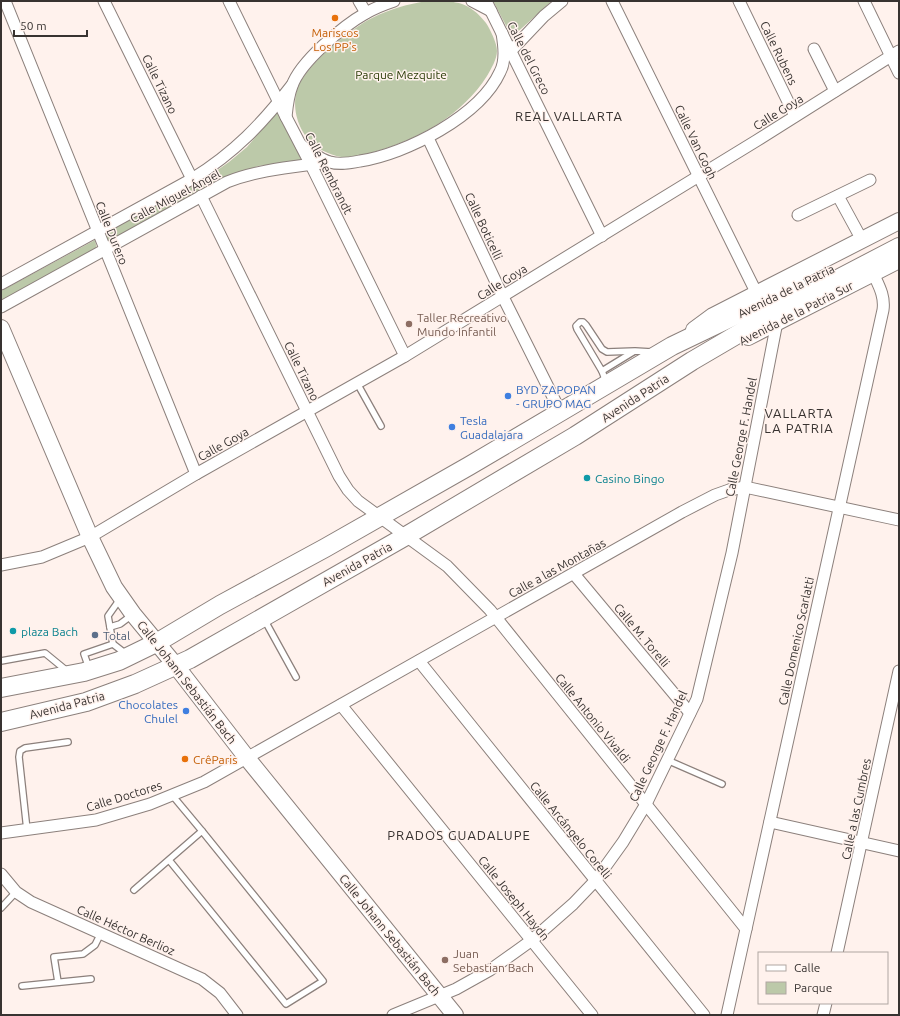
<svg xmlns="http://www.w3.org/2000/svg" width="900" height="1016" font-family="Ubuntu,sans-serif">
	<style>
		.green { fill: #bcc9a9 }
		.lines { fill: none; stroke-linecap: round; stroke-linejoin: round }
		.lane-casing { stroke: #8c807c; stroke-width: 8 }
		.street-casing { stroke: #8c807c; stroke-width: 13 }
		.secondary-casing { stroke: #8c807c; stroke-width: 18 }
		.primary-casing { stroke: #8c807c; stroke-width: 20 }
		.lane { stroke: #fff; stroke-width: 5.5 }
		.street { stroke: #fff; stroke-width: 11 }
		.secondary { stroke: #fff; stroke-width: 16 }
		.primary { stroke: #fff; stroke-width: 18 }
		.food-dot { fill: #e8710a; stroke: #fff2ed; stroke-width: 1.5 }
		.education-dot { fill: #8d6e63; stroke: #fff2ed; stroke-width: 1.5 }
		.shop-dot { fill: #3f7fe0; stroke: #fff2ed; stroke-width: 1.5 }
		.culture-dot { fill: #0f9aa8; stroke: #fff2ed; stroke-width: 1.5 }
		.service-dot { fill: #5c6f8a; stroke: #fff2ed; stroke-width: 1.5 }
		.labels { text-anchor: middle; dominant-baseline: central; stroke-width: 3; stroke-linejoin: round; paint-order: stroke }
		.food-label { font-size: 12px; fill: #c56008; stroke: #fff2ed }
		.street-label { font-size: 12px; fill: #383331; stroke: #fff2ed }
		.park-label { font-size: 12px; fill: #2c3d08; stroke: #fff2ed }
		.education-label { font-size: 12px; fill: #785e54; stroke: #fff2ed; text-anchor: start }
		.shop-label { font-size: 12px; fill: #366cbe; stroke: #fff2ed; text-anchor: start }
		.culture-label { font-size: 12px; fill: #0d838f; stroke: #fff2ed; text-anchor: start }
		.service-label { font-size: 12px; fill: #4e5e75; stroke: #fff2ed; text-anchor: start }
		.neighbourhood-label { font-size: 13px; letter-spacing: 1px; fill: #383331; stroke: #fff2ed }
	</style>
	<rect width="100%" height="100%" fill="#fff2ed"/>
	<g class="green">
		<path d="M427,1C454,1 468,0 486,23C490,29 497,43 497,51C497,59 491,69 487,76C462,115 421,138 377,151C368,154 351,158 341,157C329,155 316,148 308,139C297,126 292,106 297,90C304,66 350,29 372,18C390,9 408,4 427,1Z"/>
		<polygon points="493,1 552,1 512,37"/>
		<polygon points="277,112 303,161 258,166 235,174 107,244 103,234 212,174 229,162 247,147"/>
		<polygon points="95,240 97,249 1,301 1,291"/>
	</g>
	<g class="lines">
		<defs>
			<g id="lane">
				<polyline points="602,371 633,352"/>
				<polyline points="606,382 602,371 577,329 576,326 580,322 583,322 586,325 602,349 607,352 635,351 652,352"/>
				<polyline points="357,383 381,426"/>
				<polyline points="120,599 108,616 113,644 126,654"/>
				<polyline points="264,619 296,677"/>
				<polyline points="110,627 120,624 132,615"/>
				<polyline points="1,661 45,653 67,671"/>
				<polyline points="89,668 84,654 113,644"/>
				<polyline points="667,760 722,784"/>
				<polyline points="172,795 202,831"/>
				<polyline points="27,830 19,757 20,751 25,748 68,742"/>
				<polyline points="134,890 202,831 323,981 286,1004 169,860"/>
				<polyline points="1,908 16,892"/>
				<polyline points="58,982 54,957 83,954 95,945 101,933"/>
				<polyline points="22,986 91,979"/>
			</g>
			<g id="street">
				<polyline points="5,1 196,474"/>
				<polyline points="104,1 192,179"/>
				<polyline points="229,1 286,117 311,165 405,356"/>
				<polyline points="359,1 366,13"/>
				<polyline points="472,1 491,11"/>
				<polyline points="486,1 602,236"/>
				<polyline points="612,1 757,294"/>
				<polyline points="739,1 795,116"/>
				<polyline points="864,1 899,73"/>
				<polyline points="814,49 835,91"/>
				<polyline points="507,55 544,16 562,1"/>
				<path d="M286,117C287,107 288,96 292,86C300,62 343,26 366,13C375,8 385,4 394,1"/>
				<polyline points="428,138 503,297 560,411"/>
				<path d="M301,145C308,150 321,160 330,162C339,165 350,163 360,161C406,154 480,116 500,72C506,61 504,46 502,33"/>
				<polyline points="201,196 339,476 348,490 358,501 447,566 490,610 746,929"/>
				<polyline points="838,196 862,240"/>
				<polyline points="798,215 870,180"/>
				<path d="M1,284L192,179C234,153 262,124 292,85"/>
				<path d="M1,307L227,182C260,169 294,167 329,162"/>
				<polyline points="1,565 42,557 90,537 196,474 405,356 756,141 899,51"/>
				<polyline points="574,574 690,713"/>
				<polyline points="419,661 704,1015"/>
				<polyline points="341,705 592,1015"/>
				<polyline points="770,822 899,851"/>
				<polyline points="1,833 96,820 150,804 204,782 682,512 715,495 729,490 745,487 899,520"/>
				<polyline points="1,874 16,892 31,902 202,979 220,993 237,1015"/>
				<polyline points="837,953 899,671"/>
				<polyline points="393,1015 456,989 490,970 532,940 573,904 595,881 623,842 646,804 697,699 732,553 777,322"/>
				<path d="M727,1015L883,310C885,296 879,286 873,273"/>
				<polyline points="823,1015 826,1003"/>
			</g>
			<g id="secondary">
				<polyline points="1,328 90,537 114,587 133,614 176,666 247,758 455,1015"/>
				<polyline points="694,330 713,316 899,221"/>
				<polyline points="748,337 899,260"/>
			</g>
			<g id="primary">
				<polyline points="1,688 84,672 119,661 158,642 220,605 325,548 469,466 672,346 797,286"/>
				<polyline points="1,722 86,702 135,684 190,659 406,536 575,436 692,361 784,307 899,247"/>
			</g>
		</defs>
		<use href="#lane" class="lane-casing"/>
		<use href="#street" class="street-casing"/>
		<use href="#secondary" class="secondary-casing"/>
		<use href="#primary" class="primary-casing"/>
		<use href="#lane" class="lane"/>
		<use href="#street" class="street"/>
		<use href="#secondary" class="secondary"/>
		<use href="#primary" class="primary"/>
	</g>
	<g class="food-dot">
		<circle cx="335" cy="18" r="4"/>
		<circle cx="185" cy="759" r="4"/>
	</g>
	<g class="education-dot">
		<circle cx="409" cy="324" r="4"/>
		<circle cx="445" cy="960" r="4"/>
	</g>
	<g class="shop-dot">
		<circle cx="508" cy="396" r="4"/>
		<circle cx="452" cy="427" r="4"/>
		<circle cx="186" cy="711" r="4"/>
	</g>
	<g class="culture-dot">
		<circle cx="587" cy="478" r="4"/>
		<circle cx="13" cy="631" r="4"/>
	</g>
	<circle class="service-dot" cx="95" cy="635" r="4"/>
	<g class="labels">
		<g class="food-label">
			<text x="335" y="32">Mariscos<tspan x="335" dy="14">Los PP's</tspan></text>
			<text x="193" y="759" text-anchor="start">CrêParis</text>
		</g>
		<g class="street-label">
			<text transform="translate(779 53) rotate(64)">Calle Rubens</text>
			<text transform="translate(529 58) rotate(63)">Calle del Greco</text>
			<text transform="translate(160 84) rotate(64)">Calle Tizano</text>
			<text transform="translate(778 112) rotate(-32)">Calle Goya</text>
			<text transform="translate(696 142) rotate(64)">Calle Van Gogh</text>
			<text transform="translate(329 173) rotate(63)">Calle Rembrandt</text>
			<text transform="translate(175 196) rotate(-28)">Calle Miguel Ángel</text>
			<text transform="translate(484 226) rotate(65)">Calle Boticelli</text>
			<text transform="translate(112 233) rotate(68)">Calle Durero</text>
			<text transform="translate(502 282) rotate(-32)">Calle Goya</text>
			<text transform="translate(786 291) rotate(-26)">Avenida de la Patria</text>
			<text transform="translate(796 313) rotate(-27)">Avenida de la Patria Sur</text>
			<text transform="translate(302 371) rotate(64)">Calle Tizano</text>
			<text transform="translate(635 398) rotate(-33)">Avenida Patria</text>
			<text transform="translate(741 437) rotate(-79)">Calle George F. Handel</text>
			<text transform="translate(223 444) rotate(-29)">Calle Goya</text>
			<text transform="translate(357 564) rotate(-29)">Avenida Patria</text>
			<text transform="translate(557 568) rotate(-29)">Calle a las Montañas</text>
			<text transform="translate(642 635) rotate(50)">Calle M. Torelli</text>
			<text transform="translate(796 641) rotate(-78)">Calle Domenico Scarlatti</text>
			<text transform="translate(187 682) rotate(52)">Calle Johann Sebastián Bach</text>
			<text transform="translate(67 705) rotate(-15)">Avenida Patria</text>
			<text transform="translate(593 718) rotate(51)">Calle Antonio Vivaldi</text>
			<text transform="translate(658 746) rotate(-65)">Calle George F. Handel</text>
			<text transform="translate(124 796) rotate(-17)">Calle Doctores</text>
			<text transform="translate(856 809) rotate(-78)">Calle a las Cumbres</text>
			<text transform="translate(571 830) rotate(51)">Calle Arcángelo Corelli</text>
			<text transform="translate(514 898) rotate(51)">Calle Joseph Haydn</text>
			<text transform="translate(126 930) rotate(24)">Calle Héctor Berlioz</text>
			<text transform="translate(390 935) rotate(51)">Calle Johann Sebastián Bach</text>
		</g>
		<g class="park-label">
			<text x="401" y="74">Parque Mezquite</text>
		</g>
		<g class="education-label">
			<text x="417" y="317">Taller Recreativo<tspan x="417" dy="14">Mundo Infantil</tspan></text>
			<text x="453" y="953">Juan<tspan x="453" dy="14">Sebastian Bach</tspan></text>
		</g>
		<g class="shop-label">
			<text x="516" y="389">BYD ZAPOPAN<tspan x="516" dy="14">- GRUPO MAG</tspan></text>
			<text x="460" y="420">Tesla<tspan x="460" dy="14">Guadalajara</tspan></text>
			<text x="178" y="704" text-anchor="end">Chocolates<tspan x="178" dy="14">Chulel</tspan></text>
		</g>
		<g class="culture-label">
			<text x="595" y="478">Casino Bingo</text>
			<text x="21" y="631">plaza Bach</text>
		</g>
		<g class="service-label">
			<text x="103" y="635">Total</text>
		</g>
		<g class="neighbourhood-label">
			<text x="569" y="116">REAL VALLARTA</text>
			<text x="799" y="413">VALLARTA<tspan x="799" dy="15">LA PATRIA</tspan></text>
			<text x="459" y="835">PRADOS GUADALUPE</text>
		</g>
	</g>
	<rect width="900" height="1016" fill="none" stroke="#383331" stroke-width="4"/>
	<rect x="758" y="952" width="130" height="52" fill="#fff2ed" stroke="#afa6a2"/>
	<rect x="766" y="965" width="20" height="6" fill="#ffffff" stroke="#afa6a2"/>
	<text x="794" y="972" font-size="12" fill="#383331">Calle</text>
	<rect x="766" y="982" width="20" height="12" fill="#bcc9a9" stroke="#afa6a2"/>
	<text x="794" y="992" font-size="12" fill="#383331">Parque</text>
	<path d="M14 30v6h73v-6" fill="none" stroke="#383331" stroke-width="2"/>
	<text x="20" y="30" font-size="12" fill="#383331" stroke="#fff2ed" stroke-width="3" paint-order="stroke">50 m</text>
</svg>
